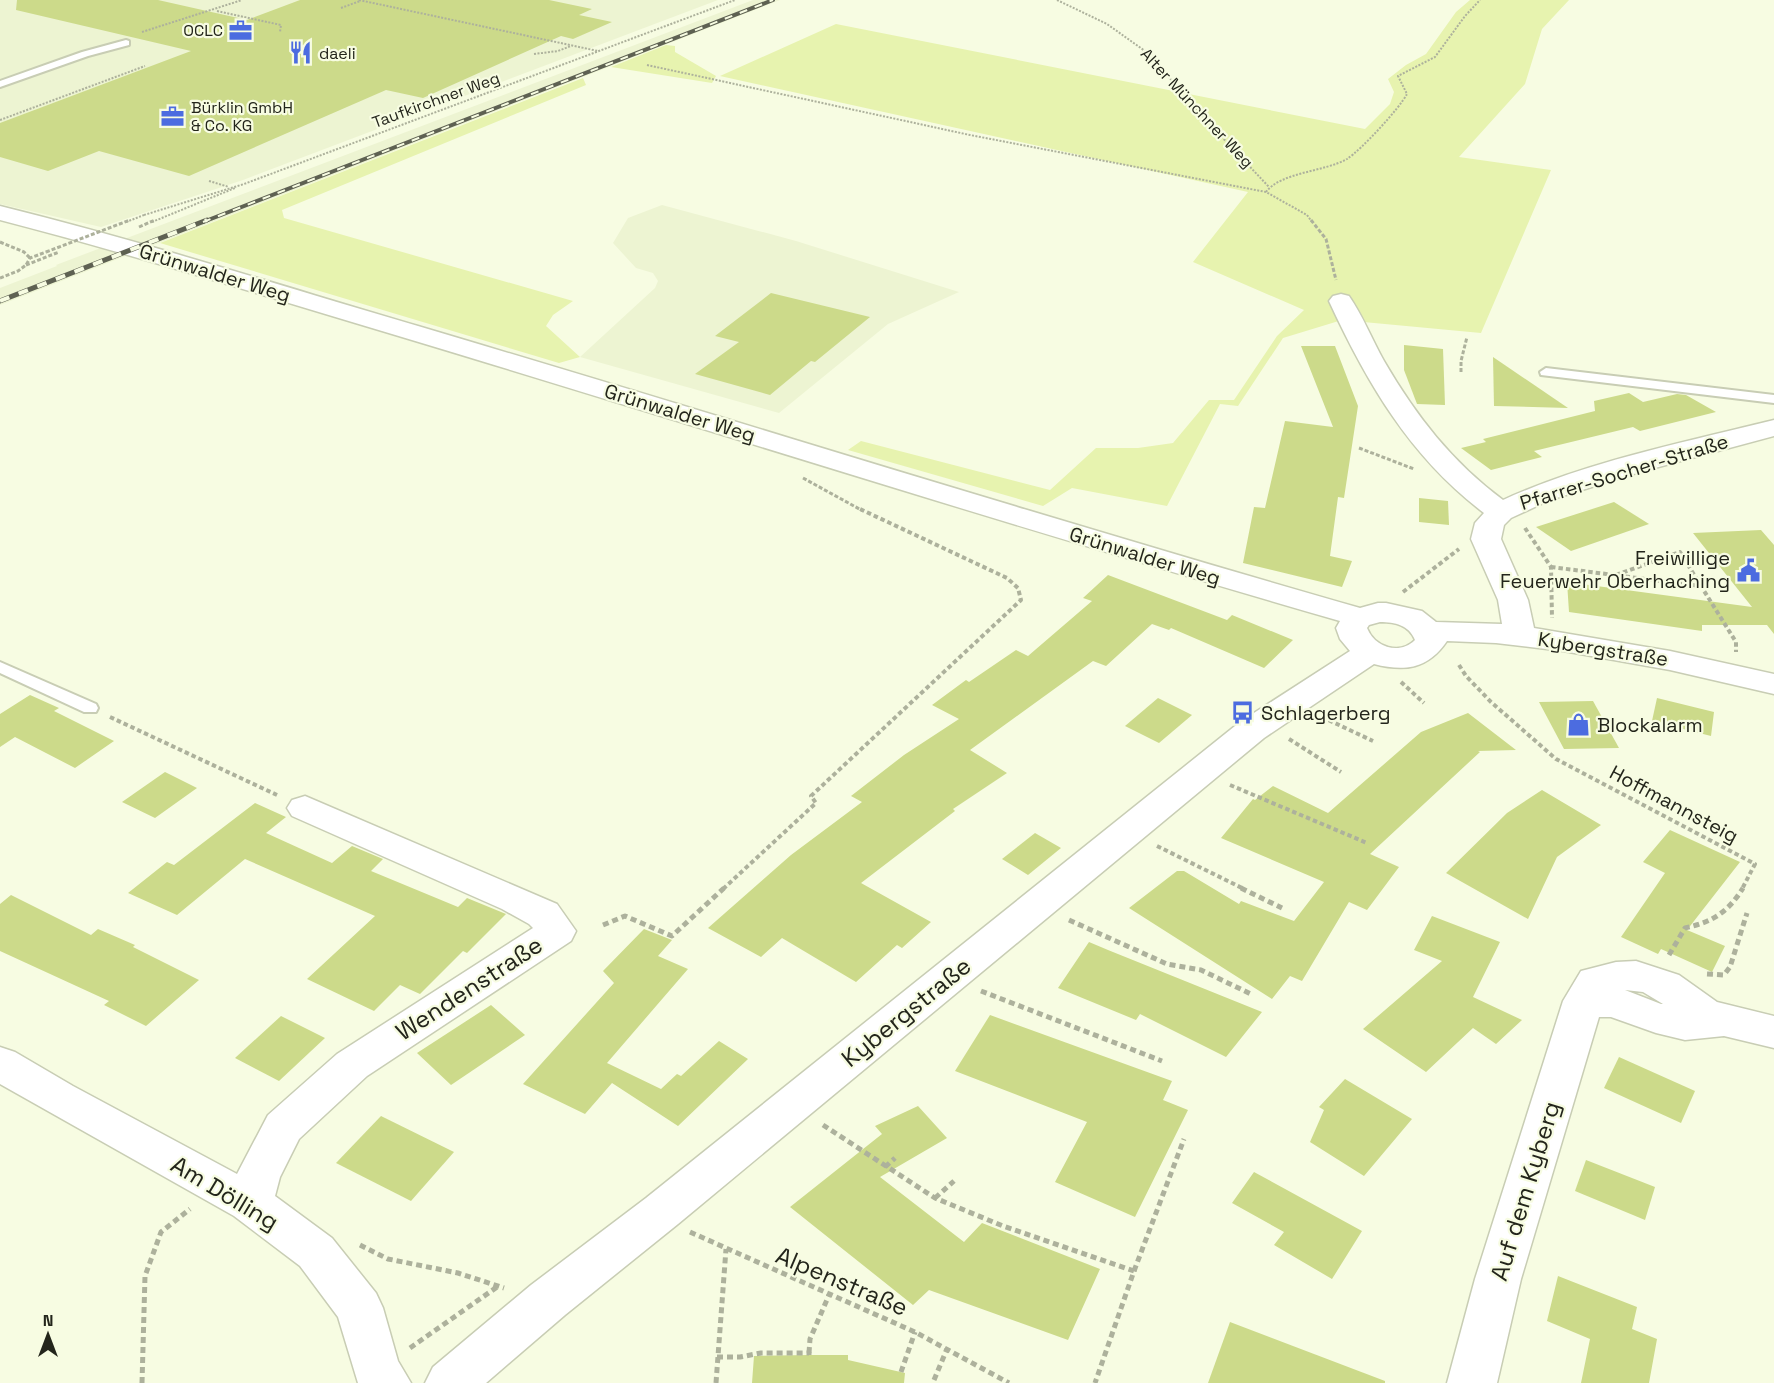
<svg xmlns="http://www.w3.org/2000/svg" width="1774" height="1383" font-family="'Space Grotesk',sans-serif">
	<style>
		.built { fill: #edf4d2 }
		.green { fill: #e7f3af }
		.building { fill: #ccda8a }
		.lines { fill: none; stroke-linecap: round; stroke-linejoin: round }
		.service-casing { stroke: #c8cdb4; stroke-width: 4 }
		.minor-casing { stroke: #c8cdb4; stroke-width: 3 }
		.path-far3 { stroke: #adb19c; stroke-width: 2; stroke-dasharray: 2 1.5; stroke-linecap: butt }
		.path-far2 { stroke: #adb19c; stroke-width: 3; stroke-dasharray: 4 2; stroke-linecap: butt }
		.path-far1 { stroke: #adb19c; stroke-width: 4; stroke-dasharray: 4.5 3; stroke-linecap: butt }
		.path { stroke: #adb19c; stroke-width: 5; stroke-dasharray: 6 4; stroke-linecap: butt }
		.service { fill: #fff; fill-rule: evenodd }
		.minor { fill: #fff; fill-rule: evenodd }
		.rail-far1-casing { stroke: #5e6152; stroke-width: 4 }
		.rail-casing { stroke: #5e6152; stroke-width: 5 }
		.rail-far1 { stroke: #f7fce2; stroke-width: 2; stroke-dasharray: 8; stroke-linecap: butt }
		.rail { stroke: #f7fce2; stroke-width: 4; stroke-dasharray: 10; stroke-linecap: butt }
		.path-bridge-far1 { stroke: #adb19c; stroke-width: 2; stroke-dasharray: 2 1.5; stroke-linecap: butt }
		.path-bridge { stroke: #adb19c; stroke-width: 3; stroke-dasharray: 4 2; stroke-linecap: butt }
		.labels { text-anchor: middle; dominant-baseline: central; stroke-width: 4.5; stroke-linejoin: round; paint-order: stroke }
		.far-poi-label { font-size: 16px; fill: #23251b; stroke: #f7fce2; text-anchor: start }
		.far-street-label { font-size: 16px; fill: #23251b; stroke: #f7fce2 }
		.street-label { font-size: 20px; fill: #23251b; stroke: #f7fce2 }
		.poi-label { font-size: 20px; fill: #23251b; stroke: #f7fce2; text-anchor: start }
		.near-street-label { font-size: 24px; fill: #23251b; stroke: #f7fce2 }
	</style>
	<rect width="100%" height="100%" fill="#f7fce2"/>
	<g class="built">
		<polygon points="0,0 718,0 243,180 101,227 0,204"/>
		<polygon points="753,0 780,0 0,305 0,288 57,266 56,265"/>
		<polygon points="662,205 796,241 959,292 888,324 779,413 580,357 655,288 658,281 653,273 636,268 613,243 628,218"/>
	</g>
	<g class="green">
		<polygon points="1470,0 1569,0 1542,29 1525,84 1459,157 1551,170 1481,333 1342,320 1283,338 1238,406 1220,404 1167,506 1072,488 1043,506 848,450 861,441 1050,490 1096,448 1138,448 1173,443 1209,400 1234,400 1277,336 1304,310 1193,262 1248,192 720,76 836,24 1365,129 1390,104 1394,92 1388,79 1406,65 1426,54 1456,12"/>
		<polygon points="666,45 675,46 675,52 716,76 712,83 611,67"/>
		<polygon points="583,78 586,85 282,210 284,218 573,301 553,315 546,326 580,357 559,363 160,243"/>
	</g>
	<g class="building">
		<polygon points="17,0 158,0 247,20 300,0 549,0 592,9 579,15 612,22 573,39 561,36 423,98 386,90 189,176 99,151 48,171 0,157 0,123 191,51 16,10"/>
		<polygon points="771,293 870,317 815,362 811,361 770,395 695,374 739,342 715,336"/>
		<polygon points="1404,345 1443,349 1445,405 1417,404 1404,370"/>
		<polygon points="1301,346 1335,346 1358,406 1344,498 1338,497 1330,556 1352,561 1342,587 1243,563 1254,507 1265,508 1285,421 1333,427"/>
		<polygon points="1493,357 1568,408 1494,406"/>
		<polygon points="1629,393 1643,402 1677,394 1686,395 1716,412 1640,431 1633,427 1534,451 1542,457 1491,470 1461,448 1486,442 1483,439 1595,411 1594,401"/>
		<polygon points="1419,498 1448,501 1449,525 1419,522"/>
		<polygon points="1614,502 1649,524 1571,551 1536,527"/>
		<polygon points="1761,530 1774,545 1774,634 1767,625 1702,625 1702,631 1569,612 1567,582 1752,607 1693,533"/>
		<polygon points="1108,575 1227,620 1232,615 1293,640 1264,668 1171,628 1169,630 1152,624 1106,666 1093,661 970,750 1007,773 953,809 955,811 861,883 931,922 902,948 897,945 856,982 782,938 761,957 708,928 791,855 862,802 851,796 904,755 959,719 932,705 966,680 969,682 1016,650 1028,656 1092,601 1083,598"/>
		<polygon points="30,695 59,708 54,711 114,741 75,768 15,737 0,747 0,714"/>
		<polygon points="1158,698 1192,715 1159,743 1125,726"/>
		<polygon points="1657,698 1714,712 1711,736 1652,721"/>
		<polygon points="1593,701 1619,748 1564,749 1539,702"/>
		<polygon points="1468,713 1516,750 1478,751 1480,752 1370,854 1399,867 1367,910 1349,902 1302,981 1290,976 1272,999 1129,908 1177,871 1184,871 1239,904 1241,901 1294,921 1324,882 1221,838 1253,799 1255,800 1273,786 1328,813 1421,732"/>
		<polygon points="165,772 197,788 155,818 122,802"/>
		<polygon points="1542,790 1601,825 1557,857 1528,919 1446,873 1507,813"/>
		<polygon points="255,803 286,817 266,833 332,863 352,846 383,859 371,871 458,907 467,898 506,914 467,953 463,951 420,994 400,985 374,1011 307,979 375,916 245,859 177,915 128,893 167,862 174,865"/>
		<polygon points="1670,830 1740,862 1687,930 1725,946 1712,972 1661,949 1658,954 1621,937 1665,873 1643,862"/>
		<polygon points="1035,833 1061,848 1028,875 1002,859"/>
		<polygon points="11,895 91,935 98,929 135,945 133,947 199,980 146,1026 104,1005 109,1001 0,951 0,904"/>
		<polygon points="1432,916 1500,942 1473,997 1522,1020 1496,1044 1473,1028 1426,1072 1363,1029 1442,961 1414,950"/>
		<polygon points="644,929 672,940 658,956 688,969 607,1063 661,1089 677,1074 681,1076 719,1041 748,1059 678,1126 612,1083 585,1114 523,1084 614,983 603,971"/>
		<polygon points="1089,942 1108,950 1262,1012 1226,1057 1140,1014 1136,1020 1058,988"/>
		<polygon points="491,1005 525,1035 451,1085 417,1053"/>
		<polygon points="990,1015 1172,1081 1163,1100 1188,1110 1135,1217 1055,1182 1087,1122 955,1071"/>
		<polygon points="281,1016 325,1038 279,1081 235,1058"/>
		<polygon points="1619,1057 1695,1091 1681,1123 1604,1088"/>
		<polygon points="1345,1079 1412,1119 1364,1176 1310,1142 1324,1110 1319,1107"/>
		<polygon points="918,1106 947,1138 880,1177 964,1242 982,1223 1100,1269 1068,1340 929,1290 913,1305 790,1207 882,1134 875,1126"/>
		<polygon points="381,1116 454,1152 411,1201 336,1163"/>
		<polygon points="1586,1160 1655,1187 1645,1220 1575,1191"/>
		<polygon points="1254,1172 1362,1231 1332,1279 1274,1245 1284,1232 1232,1203"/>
		<polygon points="1558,1276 1637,1307 1632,1329 1657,1339 1649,1383 1581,1383 1590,1339 1547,1321"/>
		<polygon points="1230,1322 1385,1381 1385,1383 1208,1383"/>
		<polygon points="809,1355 848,1355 848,1360 905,1373 904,1383 752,1383 754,1356"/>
	</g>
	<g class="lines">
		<defs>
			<g id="service">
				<polygon points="126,40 129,41 129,45 88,56 0,87 0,81 82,52"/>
				<polygon points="1546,368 1774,395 1774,403 1541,375 1540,372"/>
				<polygon points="0,662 96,704 98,708 96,712 84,712 0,673"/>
			</g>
			<g id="minor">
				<path d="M0,206C141,241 279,285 418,326C732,419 1045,518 1360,608L1378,603H1386L1422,611L1436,622L1502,624L1498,600L1471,539L1475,523L1484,513C1410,457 1367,383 1329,301L1333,296L1341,294L1349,296C1363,316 1372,340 1384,361C1416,416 1452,462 1503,500C1586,462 1685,442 1774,420V436L1640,472L1550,500L1511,518L1504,525L1501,539L1528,600L1534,628L1670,651L1774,674V694L1670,670L1563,651L1496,643L1447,641C1428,669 1405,672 1374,664L1264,738L678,1224L565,1315L486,1383H425L433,1367L531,1285L646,1198L1240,722L1350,651L1340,639L1336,628L1340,621C1023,530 708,429 392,334C261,295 132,254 0,220ZM1380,622C1395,622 1409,625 1415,640C1400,655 1375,648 1367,628L1369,625Z"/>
				<polygon points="305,796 557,904 576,931 571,941 367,1076 299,1139 280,1177 275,1196 332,1238 376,1293 383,1308 398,1361 411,1383 358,1383 338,1317 300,1266 234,1216 0,1084 0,1047 15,1052 73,1086 237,1174 268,1115 337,1054 533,928 529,924 502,909 292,816 287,808 292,800"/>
				<path d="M1636,961L1679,975L1717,1002L1774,1016V1048L1724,1036L1685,1040L1656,1033L1611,1017H1599L1521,1279L1497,1383H1447L1475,1279L1563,1001L1581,971L1616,962ZM1625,990L1643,992L1663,1004H1661Z"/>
			</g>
		</defs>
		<use href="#service" class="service-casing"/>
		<use href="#minor" class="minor-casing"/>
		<g class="path-far3">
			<polyline points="359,0 598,51"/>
			<polyline points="1057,0 1107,24 1152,56 1187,100 1269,187"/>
			<polyline points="341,8 360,1"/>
			<polyline points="217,11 281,25 280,32"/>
			<polyline points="142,32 242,0"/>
			<polyline points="534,54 558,51 571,46"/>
			<polyline points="647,65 970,135 1266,192 1307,215 1312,222"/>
			<polyline points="0,120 145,66"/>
			<polyline points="209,181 229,187"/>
			<path d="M1266,192C1281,172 1324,172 1347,159C1361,150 1399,109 1407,94L1398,76L1435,57L1465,16L1480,0"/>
			<polyline points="144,215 244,184 735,0"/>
			<polyline points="152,222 235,188"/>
		</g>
		<g class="path-far2">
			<polyline points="1311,220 1326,239 1336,280"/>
			<polyline points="139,227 155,220"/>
			<polyline points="0,242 24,252 30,258"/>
			<polyline points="26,265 59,252"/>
			<polyline points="0,278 18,271 26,265 30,258 46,252"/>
			<polyline points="1461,372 1461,361 1467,337"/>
			<polyline points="1359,448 1414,469"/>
			<polyline points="803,478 863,511"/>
		</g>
		<g class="path-far1">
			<polyline points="1525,528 1551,567 1552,618"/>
			<polyline points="1551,567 1701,586 1736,642 1736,652"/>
			<polyline points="1616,575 1680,552 1701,586"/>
			<polyline points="1403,592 1459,549"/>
			<polyline points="1459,665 1466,676 1491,702 1556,759 1755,864 1742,889"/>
			<polyline points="1401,682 1424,703"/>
			<polyline points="110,717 277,795"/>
			<polyline points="1322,717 1373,741"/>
			<polyline points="1289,739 1341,772"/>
			<polyline points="1230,785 1367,843"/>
			<polyline points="1157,846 1244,889"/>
			<polyline points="723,889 816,803 811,796 1021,600 1018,588 1007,578 860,509"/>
		</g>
		<g class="path">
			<polyline points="1241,888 1282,908"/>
			<polyline points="1069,920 1167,964 1201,970 1253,995"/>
			<polyline points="603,925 625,916 672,936 724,888"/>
			<path d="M1669,955L1685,928C1713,922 1728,912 1743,888"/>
			<polyline points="1707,974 1724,975 1730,967 1747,913"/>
			<polyline points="981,991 1162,1061"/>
			<polyline points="823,1125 935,1198 1003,1226 1134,1271 1095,1383"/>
			<polyline points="885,1167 895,1158"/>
			<polyline points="935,1198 954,1181"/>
			<polyline points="690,1232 915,1332 1009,1383"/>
			<polyline points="360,1245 388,1259 458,1273 504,1288"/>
			<polyline points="1134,1271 1184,1139"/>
			<polyline points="410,1348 497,1287"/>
			<polyline points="809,1353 810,1339 829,1295"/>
			<polyline points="717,1357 740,1357 761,1353 809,1353 809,1355"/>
			<polyline points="901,1372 915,1332"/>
			<polyline points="934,1380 947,1349"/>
			<polyline points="142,1383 145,1276 161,1232 190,1209"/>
			<polyline points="716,1383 726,1249"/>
		</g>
		<use href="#service" class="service"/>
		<use href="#minor" class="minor"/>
		<defs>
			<polyline id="rail-far1" points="203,222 773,0"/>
			<polyline id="rail" points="0,301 207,220"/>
		</defs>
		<use href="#rail-far1" class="rail-far1-casing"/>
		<use href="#rail" class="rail-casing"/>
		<use href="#rail-far1" class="rail-far1"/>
		<use href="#rail" class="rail"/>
		<polyline class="path-bridge-far1" points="126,222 144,215"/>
		<polyline class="path-bridge" points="46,252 130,220"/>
	</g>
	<defs>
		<symbol id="office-bare" viewBox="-9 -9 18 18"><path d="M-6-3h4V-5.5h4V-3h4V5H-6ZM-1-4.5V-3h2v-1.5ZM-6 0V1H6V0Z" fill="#4c6ce0" stroke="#f7fce2" stroke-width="2.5" paint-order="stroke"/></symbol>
		<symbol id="restaurant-bare" viewBox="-9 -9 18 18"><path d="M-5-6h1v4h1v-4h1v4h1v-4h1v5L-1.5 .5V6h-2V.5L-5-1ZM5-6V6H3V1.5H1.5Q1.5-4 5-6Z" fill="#4c6ce0" stroke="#f7fce2" stroke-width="2.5" paint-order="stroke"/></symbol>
		<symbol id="civic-bare" viewBox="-9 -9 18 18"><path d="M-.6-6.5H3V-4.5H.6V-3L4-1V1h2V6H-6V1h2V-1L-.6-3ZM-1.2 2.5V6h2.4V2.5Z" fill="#4c6ce0" stroke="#f7fce2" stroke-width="2.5" paint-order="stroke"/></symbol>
		<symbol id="bus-bare" viewBox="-9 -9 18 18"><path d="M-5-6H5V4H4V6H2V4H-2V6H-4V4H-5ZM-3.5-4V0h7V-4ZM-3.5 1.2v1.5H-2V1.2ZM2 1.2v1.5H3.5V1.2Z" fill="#4c6ce0" stroke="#f7fce2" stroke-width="2.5" paint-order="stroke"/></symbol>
		<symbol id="shop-bare" viewBox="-9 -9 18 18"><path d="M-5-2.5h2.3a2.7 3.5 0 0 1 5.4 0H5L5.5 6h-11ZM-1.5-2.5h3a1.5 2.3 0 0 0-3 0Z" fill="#4c6ce0" stroke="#f7fce2" stroke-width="2.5" paint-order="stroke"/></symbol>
	</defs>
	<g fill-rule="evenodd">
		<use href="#office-bare" x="224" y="14" width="33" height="33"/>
		<use href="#restaurant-bare" x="284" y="36" width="33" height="33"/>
		<use href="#office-bare" x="156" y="100" width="33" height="33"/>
		<use href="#civic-bare" x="1732" y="554" width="33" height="33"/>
		<use href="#bus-bare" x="1226" y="696" width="33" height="33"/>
		<use href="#shop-bare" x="1562" y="708" width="33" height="33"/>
	</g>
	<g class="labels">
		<g class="far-poi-label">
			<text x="223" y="30" text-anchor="end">OCLC</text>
			<text x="319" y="53">daeli</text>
			<text x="191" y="107">Bürklin GmbH<tspan x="191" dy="18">&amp; Co. KG</tspan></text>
		</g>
		<g class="far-street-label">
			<text transform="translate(436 100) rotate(-20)">Taufkirchner Weg</text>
			<text transform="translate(1197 108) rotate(47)">Alter Münchner Weg</text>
		</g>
		<g class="street-label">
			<text transform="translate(215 273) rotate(17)">Grünwalder Weg</text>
			<text transform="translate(680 413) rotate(17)">Grünwalder Weg</text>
			<text transform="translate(1624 472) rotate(-17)">Pfarrer-Socher-Straße</text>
			<text transform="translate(1145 556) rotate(17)">Grünwalder Weg</text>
			<text transform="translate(1603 649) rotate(9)">Kybergstraße</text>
			<text transform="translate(1674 804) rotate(28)">Hoffmannsteig</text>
		</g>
		<g class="poi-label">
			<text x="1730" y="558" text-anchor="end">Freiwillige<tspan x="1730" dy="23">Feuerwehr Oberhaching</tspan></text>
			<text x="1261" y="713">Schlagerberg</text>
			<text x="1597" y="725">Blockalarm</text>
		</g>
		<g class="near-street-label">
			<text transform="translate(469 988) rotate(-33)">Wendenstraße</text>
			<text transform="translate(906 1012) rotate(-39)">Kybergstraße</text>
			<text transform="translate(1525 1191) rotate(-73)">Auf dem Kyberg</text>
			<text transform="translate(225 1193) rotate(31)">Am Dölling</text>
			<text transform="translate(842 1281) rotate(23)">Alpenstraße</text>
		</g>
	</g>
	<g transform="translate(48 1335)" stroke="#f7fce2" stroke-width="4.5" paint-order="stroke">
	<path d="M0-4.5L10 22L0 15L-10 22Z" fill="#23251b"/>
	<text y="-9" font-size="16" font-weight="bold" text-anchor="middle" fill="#23251b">N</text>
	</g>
</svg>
